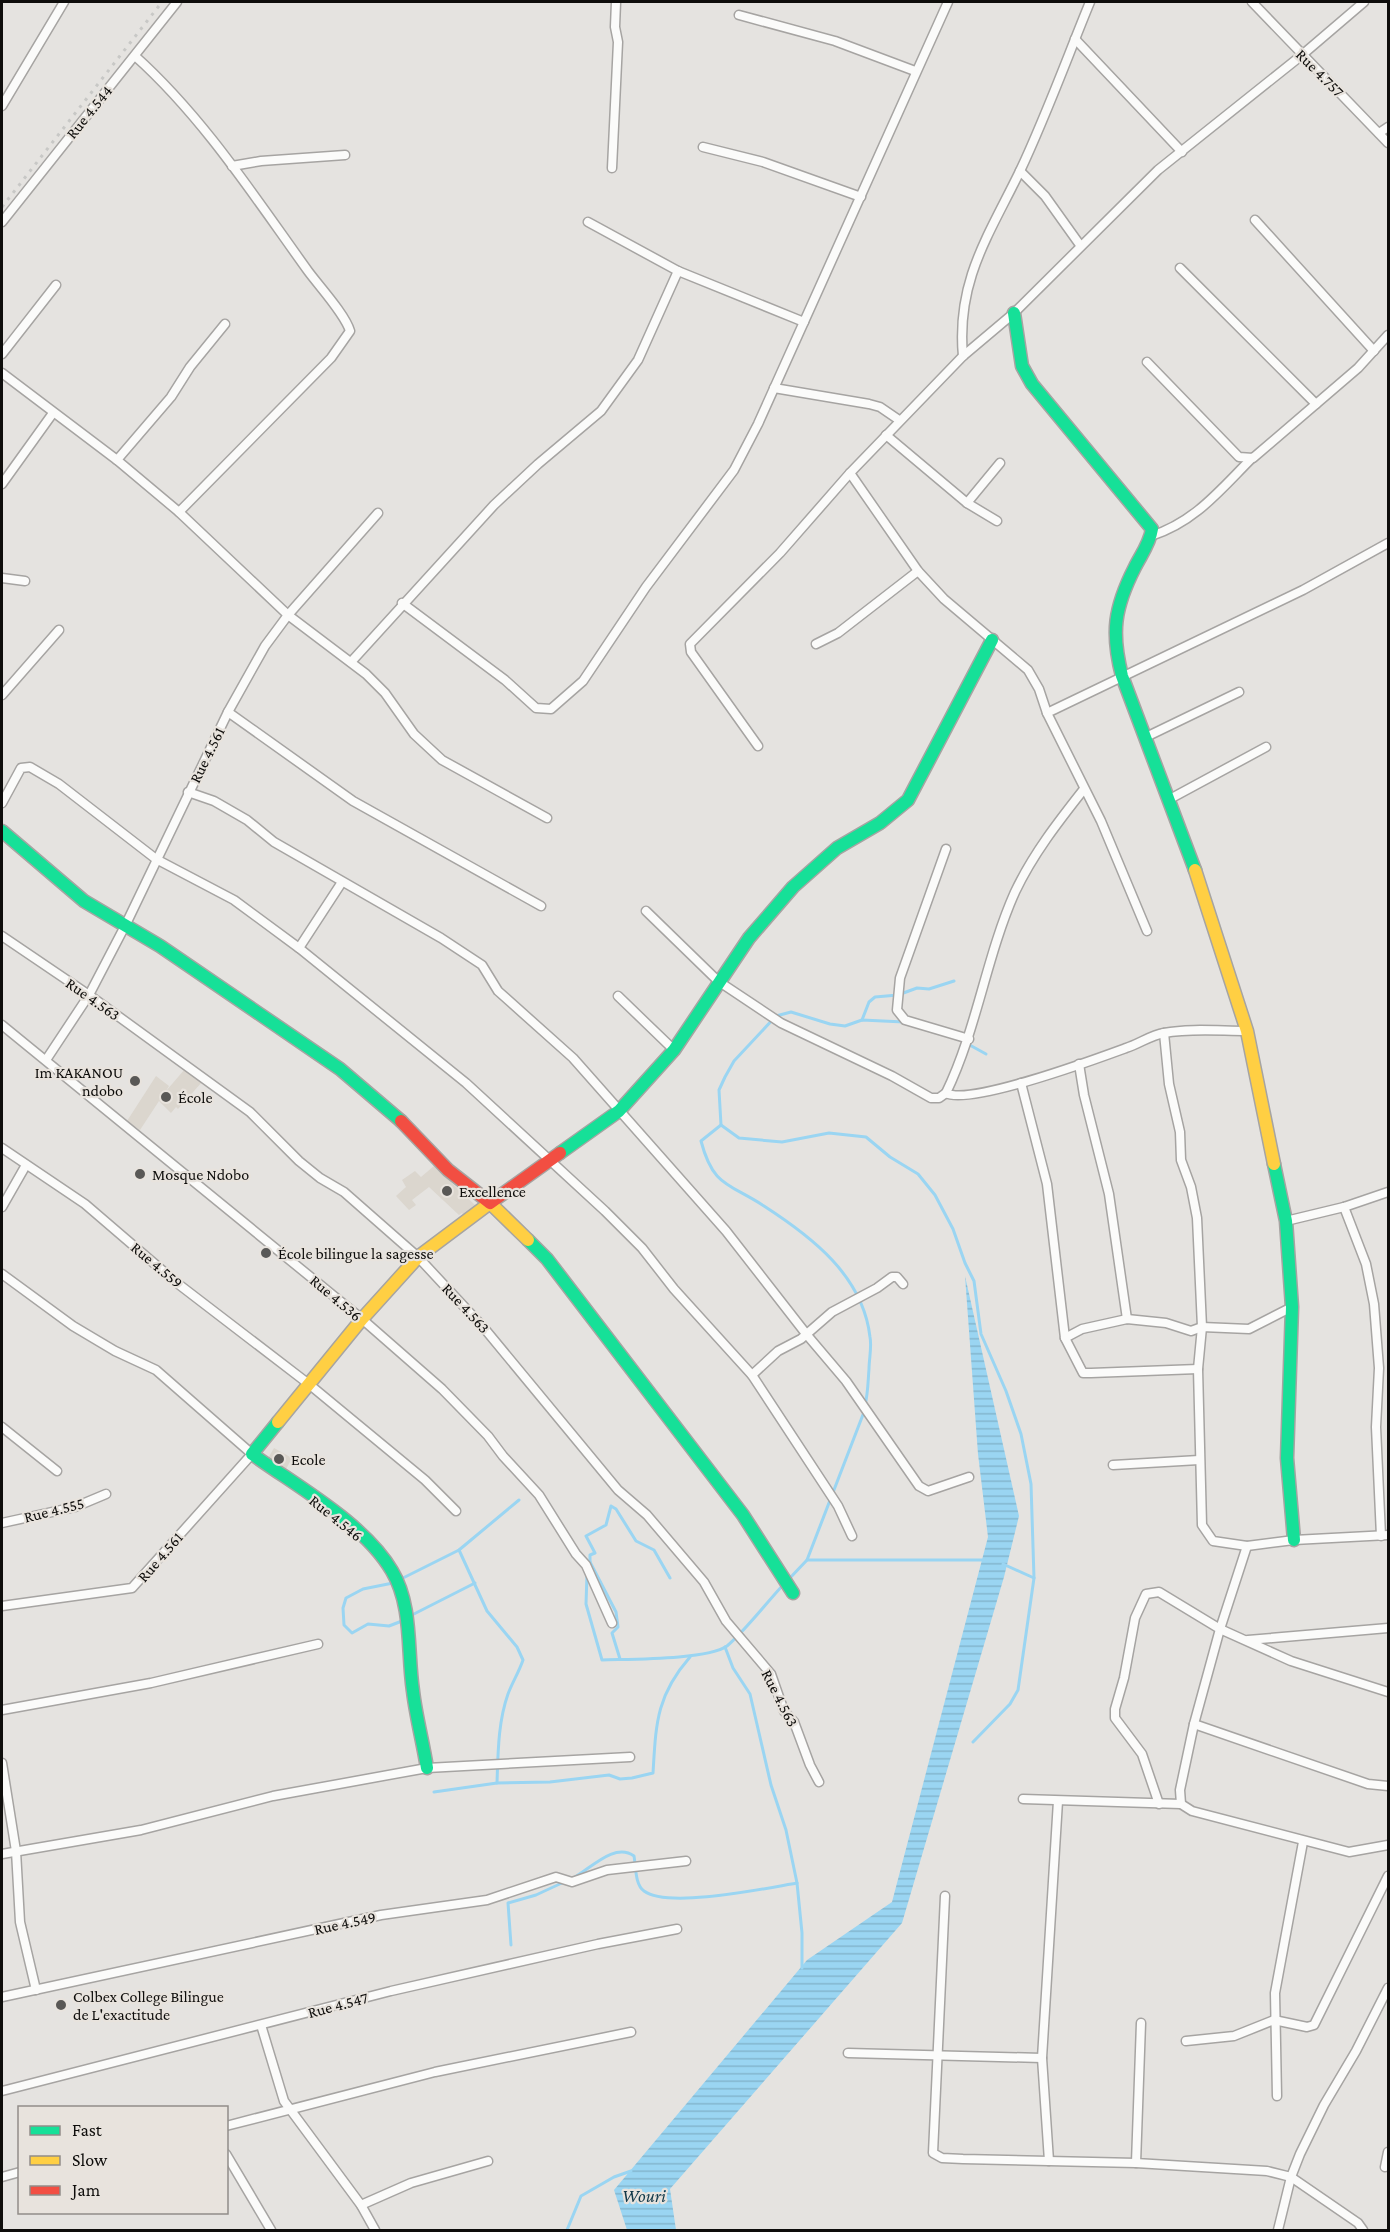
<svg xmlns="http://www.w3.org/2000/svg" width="1390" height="2232" font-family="'Crimson Pro',serif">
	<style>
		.built { fill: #dbd6ce }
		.water { fill: url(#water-rules) }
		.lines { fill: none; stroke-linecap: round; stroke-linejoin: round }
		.stream { stroke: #9ad5f2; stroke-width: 3 }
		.street-casing { stroke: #a6a4a2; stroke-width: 11 }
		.fast-casing { stroke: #a6a4a2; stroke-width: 15 }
		.slow-casing { stroke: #a6a4a2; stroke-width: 15 }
		.jam-casing { stroke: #a6a4a2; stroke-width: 15 }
		.street { stroke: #fbfbfa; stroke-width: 8 }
		.fast { stroke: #16e098; stroke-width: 12 }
		.slow { stroke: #ffcf43; stroke-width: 12 }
		.jam { stroke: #f24e42; stroke-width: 12 }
		.rail { stroke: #c8c8c6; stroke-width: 3; stroke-dasharray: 3 6; stroke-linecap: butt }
		.poi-dot { fill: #595856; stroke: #e8e3dd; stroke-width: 2 }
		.labels { text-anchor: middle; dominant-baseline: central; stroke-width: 4.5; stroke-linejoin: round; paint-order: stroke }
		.street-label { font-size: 16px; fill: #0e0d0b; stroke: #e8e3dd }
		.poi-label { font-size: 16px; fill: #0e0d0b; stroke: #e8e3dd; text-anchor: start }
		.water-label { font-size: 18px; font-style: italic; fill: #113849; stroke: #e8e3dd }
	</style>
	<defs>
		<pattern id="water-rules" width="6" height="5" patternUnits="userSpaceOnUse" patternTransform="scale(1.5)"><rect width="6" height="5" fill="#9ad5f2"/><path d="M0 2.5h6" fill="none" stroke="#84b6ce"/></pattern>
	</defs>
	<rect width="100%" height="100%" fill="#e5e3e0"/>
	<g class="built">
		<polygon points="185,1069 202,1082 178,1109 176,1107 171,1113 159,1101 140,1130 127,1121 156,1076 169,1086 166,1091"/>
		<polygon points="434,1166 476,1206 464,1216 462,1213 459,1215 429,1187 412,1200 416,1205 409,1210 396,1196 406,1187 402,1180 415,1171 421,1177"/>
		<polygon points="274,1448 292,1458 285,1471 267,1460"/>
	</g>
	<polygon class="water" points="965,1276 1019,1516 1004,1577 902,1923 670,2189 676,2230 627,2230 614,2190 807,1960 892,1902 988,1537 978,1454"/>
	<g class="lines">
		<g class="stream">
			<polyline points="862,1020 869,1002 875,997 898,995 917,988 929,989 954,981"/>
			<polyline points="904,1022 862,1020 845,1026 830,1024 791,1012 776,1016 734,1061 725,1077 719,1090 721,1125 739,1138 782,1142 829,1133 866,1137 890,1157 918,1174 935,1195 953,1229 965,1263 974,1281 981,1334 1006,1391 1021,1434 1031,1484 1034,1578 1018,1690 1010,1704 973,1742"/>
			<polyline points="966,1043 986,1054"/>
			<path d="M721,1125L701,1141C713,1187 729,1183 764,1206C812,1237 863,1276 870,1337C872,1347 869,1359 869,1369C868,1381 868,1394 865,1405"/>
			<path d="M459,1550L487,1611L517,1647L523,1660C519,1672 512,1683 508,1694C498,1722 498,1754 497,1783"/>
			<polyline points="807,1560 985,1560"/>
			<polyline points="590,1562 616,1612 618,1627 612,1633 620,1659"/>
			<polyline points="587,1564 590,1562 590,1555 595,1553 586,1536 606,1525 611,1506 616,1509 636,1541 654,1550 670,1578"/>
			<polyline points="1003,1564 1034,1578"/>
			<path d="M587,1574L586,1604L602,1660C629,1659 707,1660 727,1646C745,1631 767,1602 784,1584"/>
			<polyline points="789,1579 807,1560 864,1412"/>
			<polyline points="399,1580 459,1550 519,1500"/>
			<polyline points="393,1583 363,1589 346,1598 343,1608 344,1625 352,1633 368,1624 389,1626 402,1621"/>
			<polyline points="410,1616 475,1583"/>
			<polyline points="725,1647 733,1668 750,1694 771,1785 786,1830 797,1883 802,1933 802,1968"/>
			<path d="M434,1792L497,1783L550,1782L609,1775L620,1779L632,1778L653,1773C656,1724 656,1696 690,1657"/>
			<path d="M575,1877C591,1868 615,1842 634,1856C636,1867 635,1885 644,1891C668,1909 767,1888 797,1883"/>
			<polyline points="511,1945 508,1903 536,1895 564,1882"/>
			<polyline points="567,2230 581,2196 614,2177 631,2171"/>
		</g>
		<defs>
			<g id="street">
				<polyline points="1252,2 1388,143"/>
				<polyline points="739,15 835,41 915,71"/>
				<polyline points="1075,39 1182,152"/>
				<path d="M135,56C203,117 254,196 308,271C319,286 345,314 350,331L331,358L179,512"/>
				<polyline points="2,106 64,2"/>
				<polyline points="1379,133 1388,127"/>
				<polyline points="703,147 763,162 861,197"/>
				<polyline points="232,166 261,161 345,155"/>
				<polyline points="612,168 618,42 615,27 616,2"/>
				<polyline points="1020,171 1045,196 1080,245"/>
				<polyline points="1255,220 1374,351"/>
				<polyline points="2,222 177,2"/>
				<polyline points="588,222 678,271 804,322"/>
				<polyline points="1180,268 1316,404"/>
				<polyline points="2,354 56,285"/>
				<path d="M963,356C956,281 989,235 1020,171C1046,116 1067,58 1090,2"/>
				<polyline points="1147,362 1239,457 1253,458 1358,368 1388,335"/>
				<polyline points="2,373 117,460 179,512 288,615 366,674 385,693 414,734 442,760 547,818"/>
				<polyline points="774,388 869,404 880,407 899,420"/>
				<polyline points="886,435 967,503 997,521"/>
				<polyline points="117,460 171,397 190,367 225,324"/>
				<polyline points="850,473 918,571 944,599 1028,670 1039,689 1047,713"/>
				<polyline points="2,484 53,413"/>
				<polyline points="967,503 1000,463"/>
				<path d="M1151,536C1195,522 1220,490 1252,458"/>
				<polyline points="2,578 25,581"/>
				<polyline points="402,603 505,680 536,708 551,709 583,681 646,587 734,470 758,424 948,2"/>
				<polyline points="816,644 838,633 918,571"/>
				<polyline points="351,662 494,505 538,464 601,411 638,360 678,271"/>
				<polyline points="2,695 59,630"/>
				<polyline points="228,712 265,646 288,615 378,513"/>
				<polyline points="1146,737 1239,692"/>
				<polyline points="758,746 691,652 690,644 780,553 850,473 963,356 1014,313 1158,170 1302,55 1364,2"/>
				<path d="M1084,789C1058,822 1033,854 1015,892C986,957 977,1029 946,1093C969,1106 1096,1059 1126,1048C1139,1044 1151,1035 1164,1033C1190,1028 1220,1031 1247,1031"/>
				<polyline points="188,792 214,801 247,820 274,842 441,938 482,965 498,991 573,1058 726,1231 807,1335 846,1381 919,1486 928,1491 969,1477"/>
				<polyline points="1168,800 1266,747"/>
				<polyline points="2,803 21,768 30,767 59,784 156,859 234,900 299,948 466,1083 605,1211 642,1248 674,1289 752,1375 838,1506 852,1536"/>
				<polyline points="946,849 900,978 897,1010 905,1020 969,1039"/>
				<polyline points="646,911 718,981 781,1023 892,1076 931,1098 939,1098 946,1093"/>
				<polyline points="1147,931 1101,821 1047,713 1303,590 1388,543"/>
				<polyline points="2,936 89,995 250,1112 299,1161 320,1178 344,1192 418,1257 484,1328 618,1490 647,1515 704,1582 726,1621 771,1674 784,1711 794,1722 810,1765 819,1782"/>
				<polyline points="299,948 342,882"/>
				<polyline points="618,996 674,1050"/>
				<polyline points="2,1025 362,1319 442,1389 488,1436 503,1456 539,1495 576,1554 586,1565 612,1623"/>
				<polyline points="1164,1033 1169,1084 1180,1132 1181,1160 1191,1187 1197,1218 1202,1327 1198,1369 1202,1525 1213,1541 1247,1546 1294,1540 1388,1535"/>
				<polyline points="46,1060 89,995 126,924 228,712 353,801 541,906"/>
				<polyline points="1079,1064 1084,1095 1109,1194 1127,1319"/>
				<polyline points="1021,1083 1047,1184 1065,1338 1083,1373 1091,1373 1198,1369"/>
				<polyline points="2,1148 85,1204 177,1283 310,1385 425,1480 456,1511"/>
				<polyline points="2,1207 26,1165"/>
				<polyline points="1344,1207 1366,1264 1374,1304 1379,1368 1376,1427 1381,1536"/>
				<polyline points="1286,1221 1344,1207 1388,1192"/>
				<polyline points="2,1274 73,1326 115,1351 156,1370 252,1454 132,1588 2,1606"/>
				<polyline points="1065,1338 1082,1329 1127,1319 1166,1323 1191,1331 1202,1327 1249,1329 1292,1307"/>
				<polyline points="752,1375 778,1351 801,1339 832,1312 877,1288 892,1277 897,1277 903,1284"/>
				<polyline points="2,1427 57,1471"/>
				<polyline points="1113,1465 1199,1460"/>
				<polyline points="2,1523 75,1507 106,1494"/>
				<polyline points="1247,1546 1220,1629 1291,1661 1388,1692"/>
				<polyline points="1248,1640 1388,1628"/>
				<polyline points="2,1710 151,1683 318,1644"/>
				<polyline points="1194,1724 1368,1784 1388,1786"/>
				<polyline points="2,1763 16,1851 20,1922 36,1990"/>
				<polyline points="1023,1799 1181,1804 1192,1811 1349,1852 1388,1845"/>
				<polyline points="1159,1804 1142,1754 1115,1718 1115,1709 1124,1678 1135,1618 1146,1594 1159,1592 1220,1629 1194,1724 1180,1790 1181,1804"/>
				<polyline points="2,1854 141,1830 273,1796 427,1768 630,1757"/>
				<polyline points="945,1896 933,2153 942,2158 963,2159 1136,2163"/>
				<polyline points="2,1997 381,1915 487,1900 556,1877 572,1882 607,1870 686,1861"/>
				<polyline points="1141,2023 1136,2163 1267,2171 1291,2177 1358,2223 1363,2230"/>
				<polyline points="261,2025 284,2101 361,2205 375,2230"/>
				<polyline points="1186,2041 1234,2036 1274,2020 1307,2027 1314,2025 1388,1876"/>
				<polyline points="848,2053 1042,2058"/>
				<polyline points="2,2091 391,1991 598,1944 677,1929"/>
				<polyline points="1277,2096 1275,1993 1303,1842"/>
				<polyline points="226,2126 435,2072 631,2032"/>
				<polyline points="226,2154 271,2230"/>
				<polyline points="1049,2161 1042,2058 1058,1801"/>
				<polyline points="1385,2167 1388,2152"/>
				<polyline points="2,2177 20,2172"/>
				<polyline points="361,2205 411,2183 488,2161"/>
				<polyline points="1278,2230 1291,2177 1300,2154 1324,2105 1356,2051 1388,1988"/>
			</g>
			<g id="fast">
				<path d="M1014,313L1022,366L1032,384L1152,529C1150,543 1141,555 1135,567C1114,608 1111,633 1122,676L1195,870"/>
				<polyline points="2,831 84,901 160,946 340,1069 401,1121"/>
				<polyline points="560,1153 619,1111 674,1050 749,938 793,887 837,848 880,823 908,800 992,640"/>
				<polyline points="1274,1164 1286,1221 1292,1307 1287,1458 1294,1540"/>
				<polyline points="528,1240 547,1259 743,1515 793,1593"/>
				<path d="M278,1422L252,1454C296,1486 364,1523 392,1571C413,1606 407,1652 413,1691C416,1717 423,1742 427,1768"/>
			</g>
			<g id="slow">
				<polyline points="1195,870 1247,1031 1274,1164"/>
				<polyline points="278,1422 362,1319 418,1257 490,1203 528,1240"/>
			</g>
			<polyline id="jam" points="401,1121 448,1170 490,1203 560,1153"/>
		</defs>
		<use href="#street" class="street-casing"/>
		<use href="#fast" class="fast-casing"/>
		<use href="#slow" class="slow-casing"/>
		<use href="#jam" class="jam-casing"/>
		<use href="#street" class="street"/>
		<use href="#fast" class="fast"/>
		<use href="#slow" class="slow"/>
		<use href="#jam" class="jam"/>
		<polyline class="rail" points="2,207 162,2"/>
	</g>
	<g class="poi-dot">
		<circle cx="135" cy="1081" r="6"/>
		<circle cx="166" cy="1097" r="6"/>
		<circle cx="140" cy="1174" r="6"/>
		<circle cx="447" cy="1191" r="6"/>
		<circle cx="266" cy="1253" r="6"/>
		<circle cx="279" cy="1459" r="6"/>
		<circle cx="61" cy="2005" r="6"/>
	</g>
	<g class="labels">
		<g class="street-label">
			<text transform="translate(1320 73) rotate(45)">Rue 4.757</text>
			<text transform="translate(89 112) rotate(-51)">Rue 4.544</text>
			<text transform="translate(207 755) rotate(-64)">Rue 4.561</text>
			<text transform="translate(93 999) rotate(35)">Rue 4.563</text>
			<text transform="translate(157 1265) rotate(40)">Rue 4.559</text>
			<text transform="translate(336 1298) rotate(40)">Rue 4.536</text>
			<text transform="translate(466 1308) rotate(47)">Rue 4.563</text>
			<text transform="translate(54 1510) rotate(-14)">Rue 4.555</text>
			<text transform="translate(336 1518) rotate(39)">Rue 4.546</text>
			<text transform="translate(160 1557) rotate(-49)">Rue 4.561</text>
			<text transform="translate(780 1698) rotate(63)">Rue 4.563</text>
			<text transform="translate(345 1923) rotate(-12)">Rue 4.549</text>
			<text transform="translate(338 2005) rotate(-15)">Rue 4.547</text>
		</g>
		<g class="poi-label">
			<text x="123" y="1072" text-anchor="end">Im KAKANOU<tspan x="123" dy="18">ndobo</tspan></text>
			<text x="178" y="1097">École</text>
			<text x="152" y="1174">Mosque Ndobo</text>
			<text x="459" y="1191">Excellence</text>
			<text x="278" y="1253">École bilingue la sagesse</text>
			<text x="291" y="1459">Ecole</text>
			<text x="73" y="1996">Colbex College Bilingue<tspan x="73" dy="18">de L'exactitude</tspan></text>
		</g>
		<g class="water-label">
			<text x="644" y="2196">Wouri</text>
		</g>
	</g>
	<rect width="1390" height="2232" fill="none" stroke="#0e0d0b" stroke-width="6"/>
	<rect x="18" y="2106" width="210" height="108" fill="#e8e3dd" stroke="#918d89" stroke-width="1.5"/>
	<rect x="30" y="2126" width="30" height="9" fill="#16e098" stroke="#918d89" stroke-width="1.5"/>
	<text x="72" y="2136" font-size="18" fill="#0e0d0b">Fast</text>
	<rect x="30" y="2156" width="30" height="9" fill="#ffcf43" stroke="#918d89" stroke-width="1.5"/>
	<text x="72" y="2166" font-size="18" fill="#0e0d0b">Slow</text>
	<rect x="30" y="2186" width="30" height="9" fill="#f24e42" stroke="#918d89" stroke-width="1.5"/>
	<text x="72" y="2196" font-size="18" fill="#0e0d0b">Jam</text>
</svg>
